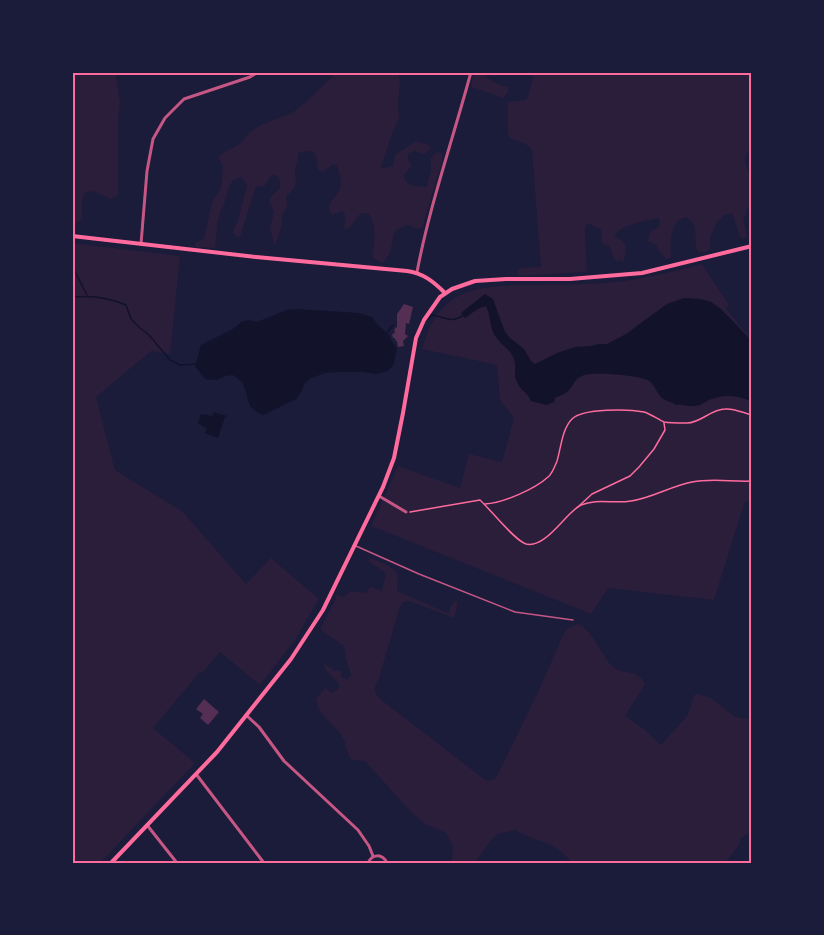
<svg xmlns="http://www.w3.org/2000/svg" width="824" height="935" font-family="'Source Serif 4',serif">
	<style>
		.green { fill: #2a1e3b }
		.water { fill: #12122b }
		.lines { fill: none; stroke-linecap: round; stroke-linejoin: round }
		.stream { stroke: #12122b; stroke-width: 1.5 }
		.building { fill: #542f53 }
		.path { stroke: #ff6b9d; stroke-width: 1.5 }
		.service { stroke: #c65784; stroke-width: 1.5 }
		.minor { stroke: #c65784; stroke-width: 3 }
		.secondary { stroke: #ff6b9d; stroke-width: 4 }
		.neatline { fill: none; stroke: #ff6b9d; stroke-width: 2 }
	</style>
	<rect width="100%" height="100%" fill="#1b1b3a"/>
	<g class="green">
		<polygon points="72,72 117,72 116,76 120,102 118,120 118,195 110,199 94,191 84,193 82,201 82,219 75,224 72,230"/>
		<path d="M337,72H398L400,81L398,105L399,118L393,131L381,167L385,168L389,167H393L395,155L416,141L429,145L431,149L425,154L414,151L408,154V160L412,166L404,175L405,180L410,185L425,187L427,186L431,171V158L437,152L442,153V162L422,228L418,229L407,225C391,231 394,234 391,249C390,254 386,259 382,263L373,258C371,252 374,250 374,244C375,236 374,220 369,214L362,213C355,217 354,227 345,230C342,223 349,217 342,211L332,215L329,209C331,198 334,199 339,191C343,184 339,173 337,165L333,164L326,170L322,172L318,169L316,156L313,152L308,151L299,152L295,172L296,182L295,187L286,197L287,207L282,215V224L275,246L270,228L274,212L269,200L271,197L280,188C280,183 280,179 276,175H272L264,187L256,186L240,237L236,236L233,232L238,220L247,186L242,177C226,180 229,193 224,204C222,210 222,207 220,213C216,224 217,237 215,248L194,247L195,243L203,239L205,236L212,202L221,188L223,166L219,159L221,154L241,143L250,132L261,125L292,113L307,101Z"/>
		<polygon points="475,72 484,72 483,75 499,85 508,87 508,92 503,98 472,87 472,78"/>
		<path d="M533,72H752V143L745,158V162L752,184V206L746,210V215L743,218L747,236L743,239L740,237L732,213C721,215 718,220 714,229C711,237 708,240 711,249L706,252H698L696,248L695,227L693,223L686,217C670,220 670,244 671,258L667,259L660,253L656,245L648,241L650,232L660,226V222L658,218C642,222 626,223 614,235L625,243L626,248L624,262L620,260L618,262L614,259L610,247L602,243L601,230L590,224L586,225L585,230L587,271L583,272L518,276V271L521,268L541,267L532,151C528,142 518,142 510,138L508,134V102L526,100L528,97L534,73Z"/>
		<polygon points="72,243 180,256 170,354 151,351 96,397 115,470 183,512 246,584 271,558 319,599 293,643 260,685 220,652 202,673 200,672 153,728 195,763 100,863 72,863"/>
		<path d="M702,264L729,305L726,308L738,324L752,339V503L745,501L714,600L608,588L591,614L371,526L398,466L460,488L469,454L502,462L514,418L500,400L497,365L422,349C438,291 471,286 524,285C552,284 580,285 607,283C639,280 671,272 702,264Z"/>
		<path d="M370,558C381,562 391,565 398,574L397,591L448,613L454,601L458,603L454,618L412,602L408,601L403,602L399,610L379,678C372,691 374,693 384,702L484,779L488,781L496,778L539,690L563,635L568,628L578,624C594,632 600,653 612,666C624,677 635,666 645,684L625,716L644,729L661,745L688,715L694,695L698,694L711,698L735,717L752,720V829L750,832L741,838L739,845L725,863H573L559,850L545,842L536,840L515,830L498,834L490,841L475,863H446L452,860L453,846L446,833L425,824L411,812L365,761L352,760C346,754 347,746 343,738C336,724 318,717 316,699L325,688L332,693L339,688V684L325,669L324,663L331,668L333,671H341V676L347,680L351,675L346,659L344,646L322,631L321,627L336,599V595L344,597L351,591L366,593L368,589L372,587L382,591L386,573L368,561Z"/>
	</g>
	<g class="water">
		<path d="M485,294L493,299L505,332L510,338L524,349L531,361L535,364L557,353L575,347L591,346L599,344H607L626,334L667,304L684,298L700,299L711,302L721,309L752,341V402C736,395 726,394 709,400C705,402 700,406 695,406C689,407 684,404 676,405C672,402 667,401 663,399C657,394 655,385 649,381C640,375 594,372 584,375C572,380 575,385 568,391C565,394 559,396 555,398L554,402L546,405L531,401C528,393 520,390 517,382C513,375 517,367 514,359C511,350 501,345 496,337C489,329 491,315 486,306C479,307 471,314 465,318L461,313Z"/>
		<path d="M296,309L359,313L372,317L378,325L390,336V338L397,349L393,366L387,371L376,374L363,372H337L325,373L311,378L305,383L301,392L296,399L263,415C245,407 250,401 244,386C242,381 237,378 233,375L225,376L217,380L205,379L195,366L201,345L233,329L241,322L249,320L257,322L287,310Z"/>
		<polygon points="214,412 227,416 225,417 218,438 205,433 207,429 198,423 201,414 212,416"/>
	</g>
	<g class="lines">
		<g class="stream">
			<polyline points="72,153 72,155"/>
			<polyline points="72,266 87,295"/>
			<path d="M72,297C92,295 108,297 126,305L131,319L140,328L149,335L170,360L180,365L196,364"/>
			<path d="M427,320L432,315C447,317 449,324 464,315"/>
			<polyline points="387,333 393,325"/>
		</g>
	</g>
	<g class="building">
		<polygon points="404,304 413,307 409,324 406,323 405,334 408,336 403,341 404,346 398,347 397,341 396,341 395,338 393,338 392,334 394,334 395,331 394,330 396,327 397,328 397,314"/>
		<polygon points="204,699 219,712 208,725 200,718 203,714 196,709"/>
	</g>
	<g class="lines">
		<g class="path">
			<path d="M485,504C503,503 535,489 548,477C552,474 555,466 557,461C561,448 562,429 572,419C583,408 629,409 644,412C651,414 659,420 664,422C669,423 682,423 687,423C701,423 711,409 725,409C734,408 743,413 752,415"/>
			<polyline points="580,505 592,494 630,476 639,467 654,449 665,430 664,423"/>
			<path d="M410,512L480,500C491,510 514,540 526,544C546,549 566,512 581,505C597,498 614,504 631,501C652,498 671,486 692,482C712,478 732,482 752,481"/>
		</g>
		<polyline class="service" points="356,546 419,574 515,612 573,620"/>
		<g class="minor">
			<polyline points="141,244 147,171 153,139 165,118 184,99 250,77 258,72"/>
			<path d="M417,272C430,204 453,139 471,72"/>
			<polyline points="379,496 406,512"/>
			<polyline points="246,715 259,727 284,761 358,830 369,846 373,856"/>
			<polyline points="196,774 264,863"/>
			<polyline points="147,825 177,863"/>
			<path d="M368,863C372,854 382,853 387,863"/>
		</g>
		<g class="secondary">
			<path d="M72,236L256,257L407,271C423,273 434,282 445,293"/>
			<polyline points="111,863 217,752 291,659 323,610 383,487 394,458 403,413 416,338 424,320 440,297 452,289 475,281 506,279 570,279 642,273 752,246"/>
		</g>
	</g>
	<rect width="824" height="935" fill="none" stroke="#1b1b3a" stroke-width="147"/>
	<rect x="74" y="74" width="676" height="788" class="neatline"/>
</svg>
